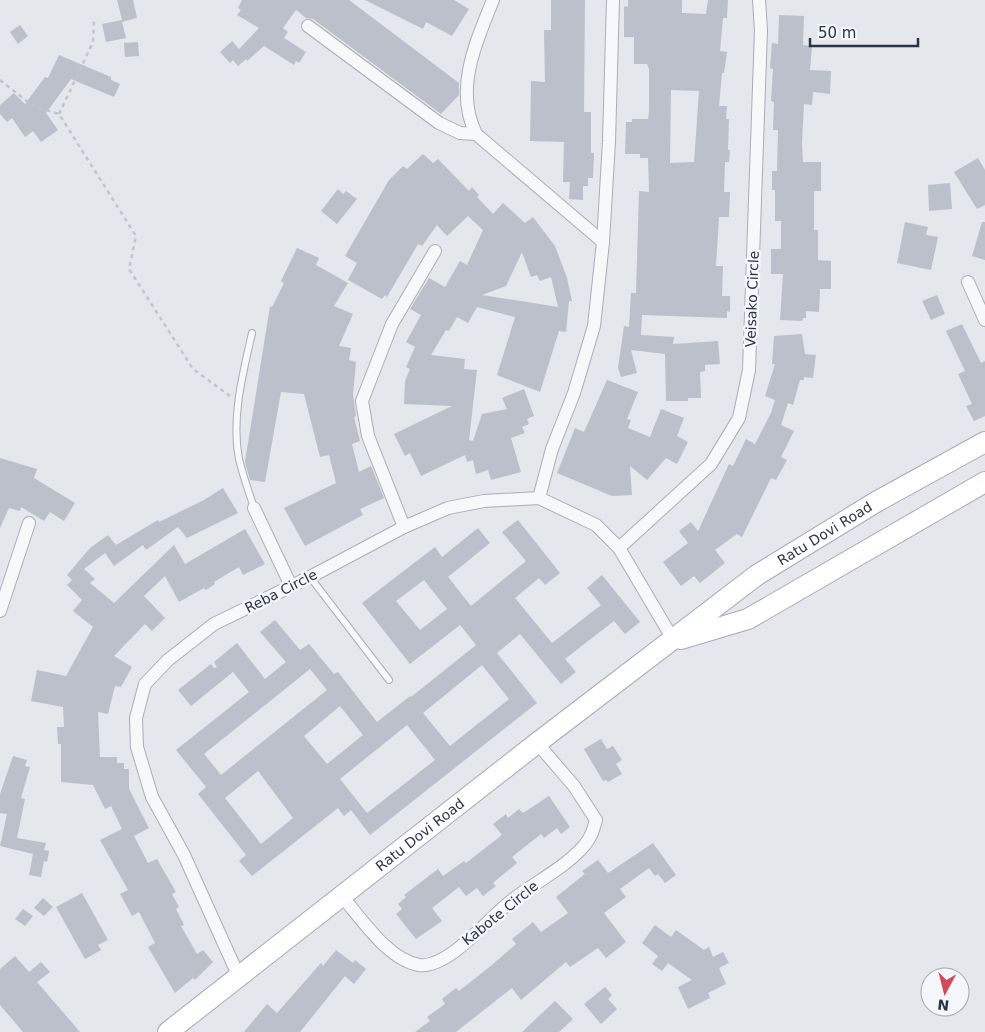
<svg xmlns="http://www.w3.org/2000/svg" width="985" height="1032" font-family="'DejaVu Sans',sans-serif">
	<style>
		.building { fill: #bbc0ca; fill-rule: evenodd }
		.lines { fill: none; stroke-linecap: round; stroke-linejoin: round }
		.service-casing { stroke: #a9aeb7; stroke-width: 8 }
		.minor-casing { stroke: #a9aeb7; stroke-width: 14 }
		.primary-casing { stroke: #a3abb8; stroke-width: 22 }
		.path { stroke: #c2c5cb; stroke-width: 2.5; stroke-dasharray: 4 4; stroke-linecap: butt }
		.service { stroke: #f7f8fa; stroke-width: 6 }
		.minor { stroke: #f7f8fa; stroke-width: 12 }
		.primary { stroke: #fff; stroke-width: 20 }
		.labels { text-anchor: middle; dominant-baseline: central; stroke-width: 5; stroke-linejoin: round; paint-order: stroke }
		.street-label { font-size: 14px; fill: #2b3445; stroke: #f4f6f9 }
	</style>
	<rect width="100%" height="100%" fill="#e4e7ec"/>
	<g class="building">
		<polygon points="117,0 133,0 137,18 122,22 126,38 106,42 102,24 122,20"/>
		<polygon points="242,0 349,0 459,83 459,95 441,114 313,19 306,18 296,10 283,28 288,32 284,38 306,52 299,63 296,61 294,65 264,46 247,61 246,59 238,66 233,60 230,63 220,52 232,41 239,49 259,28 237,15 241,10 238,8"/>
		<polygon points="365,0 454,0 469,9 452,36 426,22 423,29"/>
		<polygon points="551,0 585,0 584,112 591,112 591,153 594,153 593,178 588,178 588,186 583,186 583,200 569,199 570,182 563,182 564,142 530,141 531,81 545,82 544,30 551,30"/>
		<path d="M628,0H682V13L706,14L708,0H728L727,18H723L720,51L727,52L724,73H722L719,106H727L726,119H729L728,150H730L729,162H725L724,192H730L729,217H719L716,266H723L722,296H730V312L727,311V318L642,315L641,335L674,337L673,344L718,341L720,364L705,365V371L700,372L701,398H688V401H666L665,354L631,350L637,373L621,377L618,368L624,326L629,327L631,293H636L639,191L649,192L648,158H640V154H625L626,122H632V119H648L649,111V69L647,64H634V37H624V6L628,7ZM671,90L699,91L694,162L670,163Z"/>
		<polygon points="779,15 804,16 803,45 812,46 810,70 831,71 830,94 813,92 812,105 804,104 802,143 803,162 821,162 821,191 814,191 814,230 818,230 818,260 831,261 831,289 820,289 819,312 806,311 806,318 803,318 802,321 780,320 783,274 771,274 771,249 781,249 781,221 775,221 775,190 772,190 772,171 777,171 778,130 773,130 774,102 771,101 773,69 770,68 772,43 778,44"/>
		<polygon points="20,25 28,36 18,44 10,32"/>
		<polygon points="138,42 139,56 125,57 124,43"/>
		<polygon points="59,55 111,77 111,80 120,84 114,97 71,79 46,113 58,130 41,142 33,131 25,137 12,118 7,122 0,114 0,105 14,93 25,104 45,77 48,78"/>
		<path d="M423,154L433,163L438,159L469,191L472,187L479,195L477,197L493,214L503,203L525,223L533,217L555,246L567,278L572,301H569L566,332L559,331L540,392L497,375L515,317L477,307L468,323L457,317L449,331L446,330L431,355L465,359L464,369L477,370L469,440L473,441L482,414L507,409L502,398L524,389L534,416L527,419L529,424L522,427L525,433L511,438L521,472L491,480L488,470L476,474L473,460L467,462L465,455L421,476L410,453L405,456L394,434L452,406L404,404L405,381L410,369L406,367L415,347L406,342L421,315L410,309L429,278L445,287L460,261L467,265L483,230L468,216L447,236L437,225L422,246L418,244L387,297L385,295L382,299L348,280L357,263L345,256L389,180L403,166L407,169ZM522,252L531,277L537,275L540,281L551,277L558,307L482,295L506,286Z"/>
		<polygon points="978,158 985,170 985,205 977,209 954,172"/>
		<polygon points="950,183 952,209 929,211 928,185"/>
		<polygon points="338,189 343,194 346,191 357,199 337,224 321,211"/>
		<polygon points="905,222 928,227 926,235 938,237 931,270 897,263"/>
		<polygon points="982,222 985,222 985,260 972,256"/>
		<polygon points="297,248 319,258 316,265 348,283 334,306 353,314 339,346 351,348 349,360 356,362 353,394 356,416 354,417 360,441 352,444 359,472 371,466 384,498 360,509 363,515 305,546 284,508 336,483 329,455 320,457 304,394 281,392 265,482 250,480 245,462 270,306 272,307 284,283 281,281"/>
		<polygon points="937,295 945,314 931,320 922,301"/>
		<polygon points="962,324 981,363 985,361 985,416 974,421 966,406 972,404 958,374 965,371 946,331"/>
		<polygon points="802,334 805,354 816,355 813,378 804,377 804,380 800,380 793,405 788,403 781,425 794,431 781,457 787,460 776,480 771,478 742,537 737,534 715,550 725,563 700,583 694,576 681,586 663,562 688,543 679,531 691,522 698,531 729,464 733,466 746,439 755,444 771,413 775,400 765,396 775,364 772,364 774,336"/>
		<polygon points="607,380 638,392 627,419 631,420 628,428 650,437 661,409 684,418 677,436 688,442 677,464 666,458 647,480 630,466 632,495 612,496 557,473 575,428 584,432"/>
		<polygon points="0,458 37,469 34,478 75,503 64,521 50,512 44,521 21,507 20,511 9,508 0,528"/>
		<polygon points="223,488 238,513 232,516 187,538 178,527 146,550 143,545 114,566 105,553 84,569 95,579 90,583 114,603 174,545 185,564 245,529 265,564 243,575 239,567 214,582 215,584 206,590 204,588 179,602 165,576 144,596 165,618 152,631 145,624 114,656 132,667 121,687 115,686 108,714 98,712 100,757 117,757 117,763 124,763 124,769 129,769 129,789 149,828 134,836 148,863 157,859 176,892 172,894 179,907 176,909 184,925 181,926 197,954 203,950 213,962 195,980 193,978 175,993 148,947 155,943 139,912 132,916 120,894 128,890 100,840 122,829 111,806 105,809 93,785 61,782 61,744 58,744 57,727 64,727 63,707 31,701 37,670 66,676 93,627 73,611 82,600 67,585 72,580 67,575 90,548 108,535 116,545 158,520 159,522 204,500"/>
		<path d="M518,520L560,573L545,585L539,578L515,598L552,643L601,605L587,588L602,575L640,622L625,634L614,621L565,659L576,672L561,684L520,634L497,653L537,703L370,835L351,810L344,816L338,808L252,876L239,861L246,855L198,794L206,787L176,750L249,692L233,672L191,706L178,690L211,664L214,668L217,667L214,662L237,643L265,679L286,662L260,632L275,620L300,650L309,644L334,674L338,672L377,722L410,696L411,697L476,645L460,625L410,664L362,603L435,547L442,557L478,528L490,543L448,577L471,606L526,561L502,532ZM424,580L447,609L420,630L396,601ZM482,665L509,699L450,746L423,713ZM310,669L327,690L221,775L204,754ZM340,706L363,735L327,764L304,736ZM407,725L435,760L367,813L340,779ZM258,771L293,818L261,844L225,798Z"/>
		<polygon points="601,739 607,749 613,746 622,760 616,764 622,774 608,782 606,780 603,781 584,749"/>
		<polygon points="13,756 27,760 25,766 30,767 21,798 25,799 17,838 46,843 44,850 49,851 47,862 44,861 41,877 29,875 33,854 0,846 7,814 0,813 0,794"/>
		<polygon points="549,796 570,827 561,834 557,828 544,838 541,834 512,857 517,863 493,883 496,886 483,896 477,888 466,896 459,887 432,908 442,921 416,939 396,914 402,909 398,904 406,897 404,895 438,869 443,876 464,861 466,863 502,835 493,824 506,814 508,818 519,809 523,813"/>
		<polygon points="653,843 676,875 665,883 658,874 655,876 649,868 620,889 626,897 604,913 626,942 606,958 598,948 570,967 566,962 521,1000 512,988 456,1032 415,1032 430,1021 427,1017 445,1004 442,999 456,988 459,991 492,965 516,944 512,939 533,922 541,932 568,913 556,897 585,874 582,871 598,860 608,873"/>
		<polygon points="82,893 108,940 98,945 101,950 85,959 56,907"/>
		<polygon points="43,898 53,907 44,916 34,908"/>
		<polygon points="23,909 33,916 25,926 15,919"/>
		<polygon points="655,925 671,937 676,930 704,950 709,947 713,957 723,952 729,963 719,968 726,984 708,993 710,998 688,1009 678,987 692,980 668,963 662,971 652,964 658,956 642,943"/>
		<polygon points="336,950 353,963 355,960 366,969 354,984 345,976 300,1032 244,1032 267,1004 277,1013 321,963 323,966"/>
		<polygon points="15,956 29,972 41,962 50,972 37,982 80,1032 23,1032 0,1005 0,969"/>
		<polygon points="605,987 612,995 608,999 617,1009 601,1024 584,1004"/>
		<polygon points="555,1001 573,1019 559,1032 522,1032"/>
	</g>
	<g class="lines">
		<defs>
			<g id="service">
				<path d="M252,333C243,373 231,418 239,459C243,476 249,492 254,508"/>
				<polyline points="310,577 389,680"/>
			</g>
			<g id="minor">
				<path d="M493,0C476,42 454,89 476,134L603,242"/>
				<polyline points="308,26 439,123 460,133 476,134"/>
				<polyline points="968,282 985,320"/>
				<polyline points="539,498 552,449 574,393 594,326 603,242 609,141 613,0"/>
				<polyline points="254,508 291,586"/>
				<polyline points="404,527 368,436 362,401 392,324 435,251"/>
				<polyline points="619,548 711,464 739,418 749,370 761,30 759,0"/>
				<polyline points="0,611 29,523"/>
				<path d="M341,895C361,918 388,960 419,965C448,969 489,918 511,901C534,883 563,869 583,847C591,838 593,831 596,820L574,786L537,743"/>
				<polyline points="239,977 184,855 152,797 137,747 136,718 145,684 168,660 214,624 310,577 404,527 448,508 484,501 539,498 596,525 619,548 674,641"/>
			</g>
			<g id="primary">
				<polyline points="681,639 748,619 985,482"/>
				<path id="s1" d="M168,1032L537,743L757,575L876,502L985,442"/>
			</g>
		</defs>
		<use href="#service" class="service-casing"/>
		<use href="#minor" class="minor-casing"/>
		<use href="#primary" class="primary-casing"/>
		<g class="path">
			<polyline points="0,80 33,106 59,114 136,236 129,269 193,369 230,396"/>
			<polyline points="59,114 93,42 94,20"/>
		</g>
		<use href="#service" class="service"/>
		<use href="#minor" class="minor"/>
		<use href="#primary" class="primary"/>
	</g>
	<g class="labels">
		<g class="street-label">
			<text transform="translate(752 299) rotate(-88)">Veisako Circle</text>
			<text stroke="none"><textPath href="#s1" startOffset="825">Ratu Dovi Road</textPath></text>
			<text transform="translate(281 591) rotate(-27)">Reba Circle</text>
			<text stroke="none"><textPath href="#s1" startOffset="320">Ratu Dovi Road</textPath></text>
			<text transform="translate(500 913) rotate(-39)">Kabote Circle</text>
		</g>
	</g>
	<g transform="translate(945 992) rotate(187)"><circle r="24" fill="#f4f6f9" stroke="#a4a8b1"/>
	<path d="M0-4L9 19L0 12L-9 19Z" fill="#d1495b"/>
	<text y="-8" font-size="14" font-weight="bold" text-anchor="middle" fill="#2b3445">N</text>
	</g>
	<path d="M810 38v8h108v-8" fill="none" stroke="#2b3445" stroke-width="2.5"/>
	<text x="818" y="38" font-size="15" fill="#2b3445" stroke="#f4f6f9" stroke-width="4" paint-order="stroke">50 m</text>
</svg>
